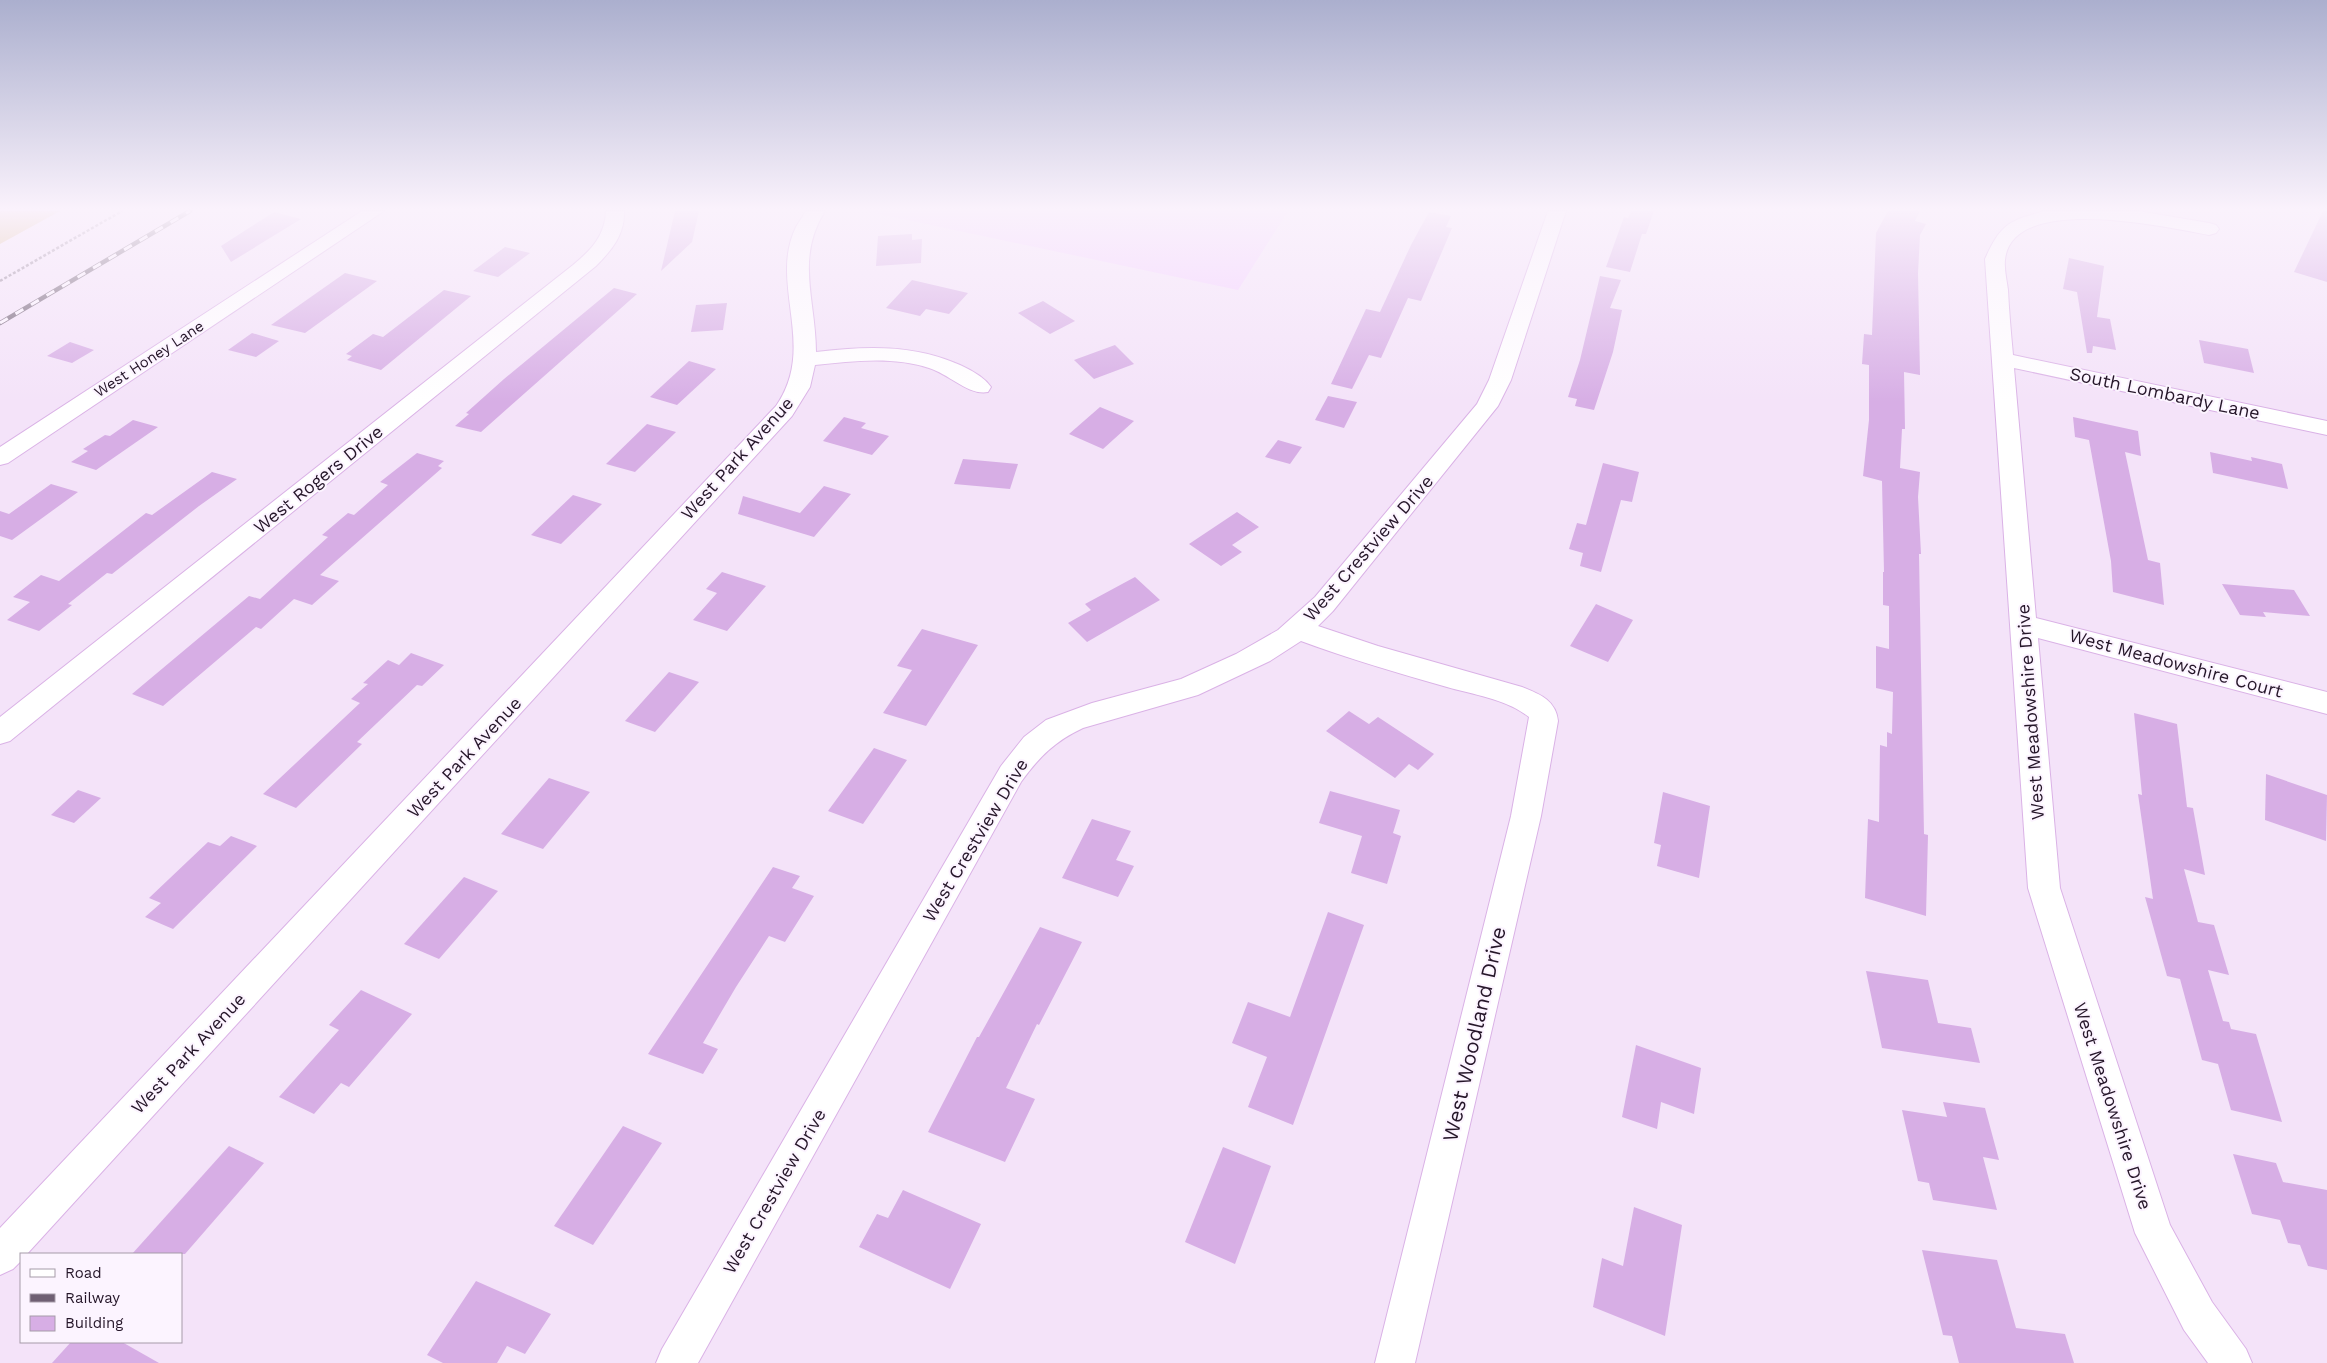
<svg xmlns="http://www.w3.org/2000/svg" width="2327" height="1363" font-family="'Work Sans',sans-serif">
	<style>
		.built { fill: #f3cfff }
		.green { fill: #d9b885 }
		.building { fill: #d7aee5 }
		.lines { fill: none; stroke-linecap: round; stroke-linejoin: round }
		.minor-casing { stroke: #dab2e6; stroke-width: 2 }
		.path { stroke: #8f7f94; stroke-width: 2.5; stroke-dasharray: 3 2; stroke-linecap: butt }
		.minor { fill: #fff; fill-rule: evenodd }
		.rail-casing { stroke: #6f5f73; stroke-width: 4.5 }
		.rail { stroke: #fcf4ff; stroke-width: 3; stroke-dasharray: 9; stroke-linecap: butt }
		.labels { text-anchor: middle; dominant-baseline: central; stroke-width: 4; stroke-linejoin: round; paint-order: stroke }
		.far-street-label { font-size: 15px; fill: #251629; stroke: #fcf4ff }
		.street-label { font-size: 18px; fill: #251629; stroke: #fcf4ff }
		.near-street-label { font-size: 21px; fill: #251629; stroke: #fcf4ff }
	</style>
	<rect width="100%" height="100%" fill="#f4e3f9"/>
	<polygon class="built" points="865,211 1288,211 1238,290"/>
	<polygon class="green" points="0,211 60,211 0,244"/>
	<g class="building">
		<polygon points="675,211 699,211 692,242 661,271"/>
		<polygon points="1631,211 1654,211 1646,234 1642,234 1630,272 1606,267 1624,217 1628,218"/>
		<polygon points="1888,211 1920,211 1915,221 1926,224 1920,235 1918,273 1920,375 1904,372 1905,429 1902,429 1900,468 1920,472 1918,497 1921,554 1919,554 1924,834 1928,835 1926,916 1865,898 1868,819 1879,822 1880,745 1887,747 1887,732 1892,734 1893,692 1876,688 1876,646 1889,649 1889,606 1883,605 1883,572 1884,572 1882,481 1863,476 1869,420 1869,365 1862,364 1864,334 1872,335 1876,233"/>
		<polygon points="2323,211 2327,211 2327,282 2294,272"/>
		<polygon points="274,212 301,219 231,262 221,246"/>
		<polygon points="1429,212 1451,216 1446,227 1452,228 1421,301 1408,298 1381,358 1369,355 1352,389 1331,384 1366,309 1380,312 1411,245"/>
		<polygon points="912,234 912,240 922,239 921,263 876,266 878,236"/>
		<polygon points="505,247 530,253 498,277 473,271"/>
		<polygon points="2069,258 2104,266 2097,317 2110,319 2116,350 2093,346 2092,353 2087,353 2077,292 2063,289"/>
		<polygon points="345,273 377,281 305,333 271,325"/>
		<polygon points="1600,276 1621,280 1610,308 1622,310 1613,352 1594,410 1575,406 1577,399 1568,397 1580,360"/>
		<polygon points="912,280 968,293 949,314 926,309 920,316 886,308"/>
		<polygon points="614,288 637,294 481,432 455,426 469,414 466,413 504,379"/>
		<polygon points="444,290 471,296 381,370 347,360 352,356 346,354 373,334 383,337"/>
		<polygon points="1043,301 1075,321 1050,334 1018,313"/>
		<polygon points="727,303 723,330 691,332 696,305"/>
		<polygon points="252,333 279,341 256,357 228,350"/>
		<polygon points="2199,340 2248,349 2254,373 2204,363"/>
		<polygon points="70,342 94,350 72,363 47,356"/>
		<polygon points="1115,345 1134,364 1094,379 1074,360"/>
		<polygon points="689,361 716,369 677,405 650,397"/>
		<polygon points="1328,396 1357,402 1344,428 1315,420"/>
		<polygon points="1100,407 1134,421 1103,449 1069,434"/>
		<polygon points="844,417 866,423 861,428 889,436 872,455 823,441"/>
		<polygon points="2073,417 2138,431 2141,456 2125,452 2148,560 2160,563 2164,605 2113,592 2111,561 2089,440 2075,437"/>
		<polygon points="133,420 158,427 96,470 71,462 88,451 83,449 105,435 110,436"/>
		<polygon points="647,424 676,432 635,472 606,464"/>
		<polygon points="1278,440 1302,447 1290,464 1265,457"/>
		<polygon points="2210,452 2252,461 2251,457 2282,464 2288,489 2213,473"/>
		<polygon points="417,453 444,461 438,466 442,468 320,575 339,581 312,605 294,599 261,629 256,627 163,706 132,694 249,596 260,599 328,537 322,535 348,513 354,515 388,485 380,482"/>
		<polygon points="963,459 1018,464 1010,489 954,484"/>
		<polygon points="1603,463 1639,472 1632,502 1621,500 1601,572 1580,566 1583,553 1569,549 1577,523 1586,525"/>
		<polygon points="212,472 237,479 199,506 112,574 107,573 68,604 72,605 39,631 7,620 30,602 13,597 41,575 59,581 146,513 152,515"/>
		<polygon points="51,484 78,492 12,540 0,536 0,511 9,514"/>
		<polygon points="824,486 851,494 814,537 738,514 743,496 800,513"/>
		<polygon points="573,495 602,504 561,544 531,535"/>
		<polygon points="1237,512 1259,527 1232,545 1242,552 1221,566 1189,544"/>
		<polygon points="722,572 766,586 727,631 693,620 717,593 706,589"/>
		<polygon points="1135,577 1160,600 1087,642 1068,623 1091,610 1085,604"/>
		<polygon points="2222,584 2294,590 2310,616 2263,612 2266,617 2240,615"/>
		<polygon points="1596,604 1633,620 1608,662 1570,646"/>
		<polygon points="922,629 978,645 926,726 883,713 912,670 897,666"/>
		<polygon points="411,653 444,665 422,686 417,685 357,742 362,744 296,808 263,794 360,703 351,699 368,684 363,683 388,660 399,665"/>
		<polygon points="669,672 699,682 655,732 625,721"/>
		<polygon points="1349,711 1369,724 1378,717 1434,754 1418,770 1409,764 1395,778 1326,731"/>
		<polygon points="2134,713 2177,724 2187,807 2193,808 2205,875 2184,869 2198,922 2214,925 2229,975 2208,970 2223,1021 2229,1022 2231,1029 2256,1034 2282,1122 2231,1110 2218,1064 2202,1060 2180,979 2167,976 2145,897 2153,899 2138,794 2142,795"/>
		<polygon points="874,748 907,760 863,824 828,811"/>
		<polygon points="2266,774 2327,795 2326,841 2265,820"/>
		<polygon points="549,778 590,792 543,849 501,834"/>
		<polygon points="78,790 101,798 74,823 51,815"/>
		<polygon points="1330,791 1400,810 1393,833 1401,836 1387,884 1351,873 1362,836 1319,823"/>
		<polygon points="1663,792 1710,806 1699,878 1657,866 1661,845 1654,843"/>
		<polygon points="1092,819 1131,831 1116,860 1134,866 1118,897 1062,878"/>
		<polygon points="231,836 257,846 173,929 145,917 161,903 149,898 208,842 220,846"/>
		<polygon points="773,867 800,876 792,888 814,896 785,942 769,936 736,987 703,1043 718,1049 703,1074 648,1054"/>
		<polygon points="464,877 498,891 439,959 404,944"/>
		<polygon points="1328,912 1364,925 1293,1125 1248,1107 1267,1057 1232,1043 1248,1002 1290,1017"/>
		<polygon points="1040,927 1082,942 1039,1025 1037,1024 1006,1088 1035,1099 1005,1162 928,1132 977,1037 979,1037"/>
		<polygon points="1866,971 1928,980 1938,1023 1971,1028 1980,1063 1882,1048"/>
		<polygon points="361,990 412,1014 349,1087 341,1083 314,1114 279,1097 339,1030 329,1025"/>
		<polygon points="1636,1045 1701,1068 1694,1114 1661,1102 1657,1129 1622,1117"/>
		<polygon points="1943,1102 1985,1108 1999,1160 1983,1157 1997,1210 1933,1200 1929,1183 1918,1181 1902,1110 1947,1117"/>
		<polygon points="623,1126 662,1143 593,1245 554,1226"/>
		<polygon points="229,1146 264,1163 185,1254 132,1254"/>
		<polygon points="1223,1147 1271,1166 1235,1264 1185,1242"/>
		<polygon points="2233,1154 2276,1163 2283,1182 2327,1190 2327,1270 2308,1266 2300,1245 2288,1243 2280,1220 2252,1214"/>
		<polygon points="903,1190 981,1224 950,1289 859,1247 877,1214 888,1218"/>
		<polygon points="1634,1207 1682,1225 1665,1336 1593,1307 1602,1258 1623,1266"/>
		<polygon points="1922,1250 1997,1260 2016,1328 2065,1334 2074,1363 1959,1363 1952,1336 1943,1335"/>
		<polygon points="476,1281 551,1314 525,1354 507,1346 497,1363 443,1363 427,1355"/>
		<polygon points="71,1342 122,1342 159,1363 52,1363"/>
	</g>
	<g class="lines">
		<defs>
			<g id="minor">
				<polygon points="362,211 384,211 8,463 0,465 0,447"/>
				<path d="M606,211H624C625,234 612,250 596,266L10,741L0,744V717L573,265C591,250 605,236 606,211Z"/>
				<path d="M806,211H825C795,259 816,300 816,352C865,346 914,344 960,365C971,370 984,377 991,387L988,392C969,396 949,374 929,368C893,356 853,361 815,365L810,387L792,416L27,1254H21V1261L13,1269L0,1275V1228L776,406C818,346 768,284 796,227C799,222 803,216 806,211Z"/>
				<path d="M1548,211H1566L1511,380L1498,406L1333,611L1318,626L1378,646L1522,687C1539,694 1556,700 1558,721L1541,816L1415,1363H1375L1511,816L1529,717C1506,699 1475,695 1447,687C1398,673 1349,659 1301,641L1270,661L1198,695L1083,728C1055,741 1039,757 1021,782L698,1363H656L662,1349L1001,766L1024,737L1046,720L1092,703L1181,679L1236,654L1278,630L1315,597L1477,404L1489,380Z"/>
				<path d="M2045,211H2138L2209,223L2216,225L2219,229L2216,233L2209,235C2168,227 2011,192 2005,260C2004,270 2007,281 2008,290C2009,312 2011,333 2013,355L2327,421V435L2014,368L2036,618L2327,692V714L2038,638L2060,888L2170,1225L2212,1302L2246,1349L2252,1363H2208L2184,1330L2135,1233L2028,888L1985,259C2001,224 2008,221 2045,211Z"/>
			</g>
		</defs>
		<use href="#minor" class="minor-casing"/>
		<polyline class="path" points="0,281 122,211"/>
		<use href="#minor" class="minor"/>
		<defs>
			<polyline id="rail" points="0,323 190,211"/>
		</defs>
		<use href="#rail" class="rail-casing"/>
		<use href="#rail" class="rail"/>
	</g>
	<linearGradient id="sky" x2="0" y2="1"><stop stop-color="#abafce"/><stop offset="0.52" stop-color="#faf2fc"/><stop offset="1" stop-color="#faf2fc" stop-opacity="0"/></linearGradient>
	<rect width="2327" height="402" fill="url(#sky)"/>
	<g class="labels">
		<g class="far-street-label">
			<text transform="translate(149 359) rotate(-33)">West Honey Lane</text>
		</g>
		<g class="street-label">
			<text transform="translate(2165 393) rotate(12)">South Lombardy Lane</text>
			<text transform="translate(737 458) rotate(-48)">West Park Avenue</text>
			<text transform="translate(318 479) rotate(-39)">West Rogers Drive</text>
			<text transform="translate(1368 548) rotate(-49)">West Crestview Drive</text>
			<text transform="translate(2176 663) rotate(15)">West Meadowshire Court</text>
			<text transform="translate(2030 712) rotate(-94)">West Meadowshire Drive</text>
			<text transform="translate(464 757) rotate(-47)">West Park Avenue</text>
			<text transform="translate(975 840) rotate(-59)">West Crestview Drive</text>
			<text transform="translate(188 1053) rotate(-47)">West Park Avenue</text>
			<text transform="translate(2113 1106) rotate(72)">West Meadowshire Drive</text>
			<text transform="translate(774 1191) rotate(-60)">West Crestview Drive</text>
		</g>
		<g class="near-street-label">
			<text transform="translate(1474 1034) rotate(-77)">West Woodland Drive</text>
		</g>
	</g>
	<rect x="20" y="1253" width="162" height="90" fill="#fcf4ff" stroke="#a69ba9"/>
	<rect x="30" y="1269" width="25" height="8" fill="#ffffff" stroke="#a69ba9"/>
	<text x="65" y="1278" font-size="15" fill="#251629">Road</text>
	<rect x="30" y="1294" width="25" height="8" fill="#6f5f73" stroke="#a69ba9"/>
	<text x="65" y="1303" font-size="15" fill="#251629">Railway</text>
	<rect x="30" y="1316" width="25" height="15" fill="#d7aee5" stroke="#a69ba9"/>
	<text x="65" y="1328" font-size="15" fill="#251629">Building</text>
</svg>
